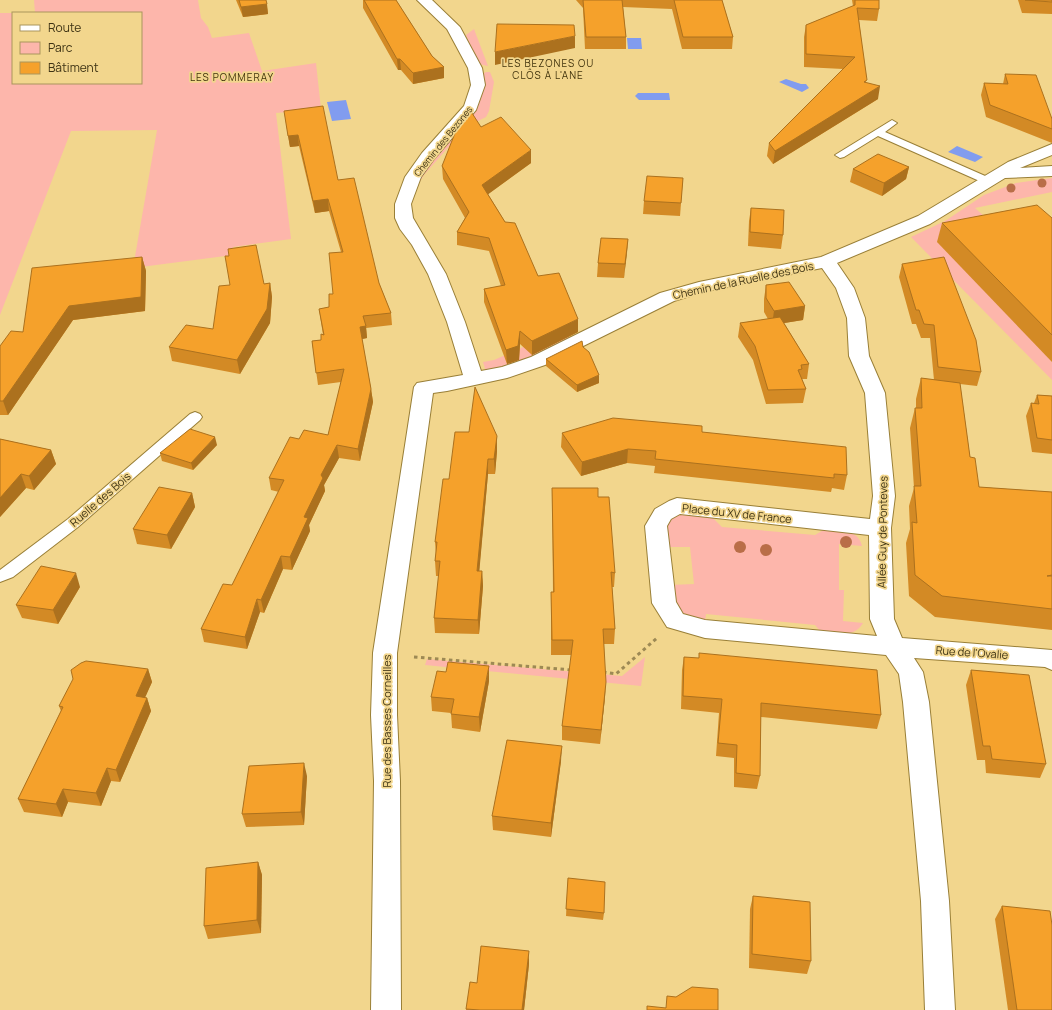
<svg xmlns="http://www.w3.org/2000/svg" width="1052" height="1010" font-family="Manrope,sans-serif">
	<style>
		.green { fill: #fdb6ab }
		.water { fill: #819cef }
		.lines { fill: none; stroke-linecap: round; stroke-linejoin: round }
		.lane-casing { stroke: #997f37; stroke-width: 2 }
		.street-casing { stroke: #997f37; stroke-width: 2 }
		.path { stroke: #9d8954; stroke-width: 3; stroke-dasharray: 3.5 3.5; stroke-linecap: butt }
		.lane { fill: #fff; fill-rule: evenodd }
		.street { fill: #fff; fill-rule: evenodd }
		.tree { fill: #b96e48 }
		.wall { fill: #d38a25 }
		.shaded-wall { fill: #ac711e }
		.building { fill: #f5a12b; stroke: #ac711e }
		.labels { text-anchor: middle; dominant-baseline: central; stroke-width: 3.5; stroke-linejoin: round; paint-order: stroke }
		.far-street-label { font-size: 9px; fill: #3e3314; stroke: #f2d68d }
		.far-neighbourhood-label { font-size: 10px; letter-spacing: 1px; fill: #42340d; stroke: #f2d68d }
		.street-label { font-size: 11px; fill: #3e3314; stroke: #f2d68d }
	</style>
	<rect width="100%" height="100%" fill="#f2d68d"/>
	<g class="green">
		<polygon points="34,0 198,0 201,18 208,27 212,38 249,33 262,71 316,63 321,109 276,113 291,239 233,247 233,255 133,268 157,130 71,131 0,315 0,13 13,13 13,83 141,83 141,13 35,13"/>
		<polygon points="474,29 488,66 479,64 477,62 466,35"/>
		<path d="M486,72H490L494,82L489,111L486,117L466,127L424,175L419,183V175L473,115C482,101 482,90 483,74Z"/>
		<polygon points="1052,178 1052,192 975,208 984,216 1052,362 1052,380 911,237 945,221 984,195 1016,183"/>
		<polygon points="548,336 569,336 569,340 508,367 486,372 483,362 494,360"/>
		<path d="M682,514L712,517L722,527L815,535L827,528C839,529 859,530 862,546L839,544V590H844L843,621L863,623C855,638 836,634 822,633L815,625L706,614L705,622L680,616L670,585L694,584L690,547H666L664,526L669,519Z"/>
		<polygon points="645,657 641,686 425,665 427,659 622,676"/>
	</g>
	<g class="water">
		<polygon points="627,38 641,38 642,49 628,49"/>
		<polygon points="786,79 801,84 806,84 809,88 802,92 779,82"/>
		<polygon points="638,93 669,93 670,100 639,100 635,96"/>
		<polygon points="346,100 351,119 332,121 327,102"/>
		<polygon points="957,146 983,157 975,162 948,152"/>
	</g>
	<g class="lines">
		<defs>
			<g id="lane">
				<polygon points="892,120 897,123 885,132 992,179 994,181 992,183 984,183 878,136 844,157 840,158 835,155"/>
				<polygon points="195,412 200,414 202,417 200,420 78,527 13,577 0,582 0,570 68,519 190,414"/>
			</g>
			<path id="street" d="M417,0H432L460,27L482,68L485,85L476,110L434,159L421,177L411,204L413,218L446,274L465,322L481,371L502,367L531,357L660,293L699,282L821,257L918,216L1008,162L1052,144V155L1020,168L1052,166V176L1005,178L930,224L837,263L854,288L865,318L869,356L885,393L895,496L891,528L894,619L902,638L1052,650V670L1045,667L914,658L923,672L929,702L949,901L955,1010H925L921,901L903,702L899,674L886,655L705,638L667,627L652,603L645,526L655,509L669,501L677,498L870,519L873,496L865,393L849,356L847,318L836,288L822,268L703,292L674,301L545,365L507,378L447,391L433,393L397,653V715L400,781L401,1010H371L374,781L371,715L373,653L414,387L417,383L463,375L447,322L428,274L412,245L400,229L395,218V204L405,177L422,153L464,106L471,85L468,68L447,29ZM680,514L869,535L870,619L877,636L705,620L683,614L676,602L667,526L671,519Z"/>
		</defs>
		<use href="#lane" class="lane-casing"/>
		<use href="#street" class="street-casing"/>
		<g class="path">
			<polyline points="414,657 572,670"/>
			<polyline points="603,672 616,674 657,638"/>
		</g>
		<use href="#lane" class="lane"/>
		<use href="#street" class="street"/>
	</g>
	<g class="tree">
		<circle cx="1042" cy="183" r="4.5"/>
		<circle cx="1011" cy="188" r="4.5"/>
		<circle cx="846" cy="542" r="6"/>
		<circle cx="740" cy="547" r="6"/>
		<circle cx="766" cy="550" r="6"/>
	</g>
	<g class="wall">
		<polygon points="236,0 266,0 268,14 243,17"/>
		<polygon points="363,0 396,0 432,56 444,67 444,78 413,84 401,70 398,70 363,8"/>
		<polygon points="576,0 722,0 733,37 732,49 682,49 672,9 623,7 626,37 626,49 585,49 583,8"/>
		<polygon points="852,0 879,0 879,9 877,21 859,20 866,82 878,99 773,164 767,156 769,143 843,69 804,67 804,37 806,25 853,6"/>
		<polygon points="1018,0 1052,0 1052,14 1022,13"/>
		<polygon points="1005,74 1052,119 1052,143 986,117 981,95 984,83 1003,84"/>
		<polygon points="284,111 338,180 391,313 392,325 366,328 367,338 362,339 371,389 373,402 360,461 339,458 324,485 325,491 309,525 310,531 292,570 283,569 264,613 260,612 247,649 204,642 201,629 232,585 279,492 271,490 269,478 299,439 328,435 341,382 318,385 312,341 321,340 323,335 319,309 329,307 333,294 341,252 329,211 315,213 299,146 290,147"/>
		<polygon points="481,127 531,163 488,194 538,276 578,332 532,355 520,344 519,360 507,364 484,302 484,289 501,286 489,251 457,245 457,232 465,218 443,179 442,166"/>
		<polygon points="909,167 906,179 882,196 850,182 853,169"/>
		<polygon points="683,178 680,216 643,214 644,201"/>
		<polygon points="751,208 783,235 781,249 748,246 749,221"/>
		<polygon points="1052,218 1052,362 937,242 942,223"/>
		<polygon points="628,239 624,278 597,277 598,263"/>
		<polygon points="142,257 146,271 145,311 73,320 8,415 0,415 0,346"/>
		<polygon points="902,264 981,372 977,386 960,384 970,457 979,487 1052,492 1052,630 935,617 909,596 906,543 910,529 909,506 914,488 910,428 915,408 916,408 916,399 921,378 934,380 930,338 921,338 916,324 912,324 899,277"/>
		<polygon points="270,283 272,297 270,323 240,374 172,361 169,347 213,329 264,284"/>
		<polygon points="766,285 805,306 803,320 784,323 809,364 807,379 802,379 806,389 803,403 766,404 753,360 738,337 740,323 768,319 764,312 764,299"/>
		<polygon points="583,347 599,383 577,392 546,366 546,359"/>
		<polygon points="1037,395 1052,396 1052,454 1032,452 1026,416 1031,403 1034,403"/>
		<polygon points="702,432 847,475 844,490 832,488 831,492 654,473 655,466 627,463 581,476 561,447 562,433"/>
		<polygon points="497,436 497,451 495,474 488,474 479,571 482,571 483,586 479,634 435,633 434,618 439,576 436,576 435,561 436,554 435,542"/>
		<polygon points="0,439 51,450 56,464 34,490 26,488 0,517"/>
		<polygon points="217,445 193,470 162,461 160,453"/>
		<polygon points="552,488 598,497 615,573 614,587 612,587 615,629 614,644 604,644 605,697 600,744 562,740 562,726 572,655 551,655 551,592 553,592"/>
		<polygon points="192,493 195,507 171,549 137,544 133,529"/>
		<polygon points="80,587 58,624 22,618 16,605"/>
		<polygon points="684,657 881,715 877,729 761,717 760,776 757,789 734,787 734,758 716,756 719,713 681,709 682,670"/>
		<polygon points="148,669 152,682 145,697 147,698 151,711 120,782 111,781 101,806 68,802 62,817 24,812 18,799 61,711 59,706"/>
		<polygon points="971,670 1046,764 1040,778 986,773 985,760 977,760 966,685"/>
		<polygon points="489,681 480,732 452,728 451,713 432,711 431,697"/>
		<polygon points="561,761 551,837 493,830 492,816"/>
		<polygon points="307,776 304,825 246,827 242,814"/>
		<polygon points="258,862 262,875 261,933 208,939 204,926"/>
		<polygon points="568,878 604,913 603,920 566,916"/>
		<polygon points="753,896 811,961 807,974 749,968 750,909"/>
		<polygon points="1002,906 1052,1010 1008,1010 995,919"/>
		<polygon points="529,964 524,1010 466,1010 466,1009 477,983"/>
	</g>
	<g class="shaded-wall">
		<polygon points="267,4 268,14 243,17 241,7"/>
		<polygon points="575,36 575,48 495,65 495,52"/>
		<polygon points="397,59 400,59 401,70 398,70"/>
		<polygon points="444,67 444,78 413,84 413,73"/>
		<polygon points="880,86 878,99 773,164 775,151"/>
		<polygon points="298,135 299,146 290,147 288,136"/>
		<polygon points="531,150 531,163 483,198 482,185"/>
		<polygon points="909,167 906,179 882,196 884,183"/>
		<polygon points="328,199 329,211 315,213 313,201"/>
		<polygon points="628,239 627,253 624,278 625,264"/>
		<polygon points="142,257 146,271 145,311 73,320 8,415 3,401 69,306"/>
		<polygon points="270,283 272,297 270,323 240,374 237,360"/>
		<polygon points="805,306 803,320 772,325 774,311"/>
		<polygon points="578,319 578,332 532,355 532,341"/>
		<polygon points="366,326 367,338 362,339 360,327"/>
		<polygon points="520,331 520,344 519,360 507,364 506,350"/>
		<polygon points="599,375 599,383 577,392 577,385"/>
		<polygon points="371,389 373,402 360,461 358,449"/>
		<polygon points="497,436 497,451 495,474 494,459"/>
		<polygon points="215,437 217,445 193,470 191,463"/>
		<polygon points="337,445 339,458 324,485 325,491 309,525 310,531 292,570 290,557 304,517 321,475"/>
		<polygon points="628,449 627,463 581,476 582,462"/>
		<polygon points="51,450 56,464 34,490 29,476"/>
		<polygon points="488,459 488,474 478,586 477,571"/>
		<polygon points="21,474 26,488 0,517 0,498"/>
		<polygon points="192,493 195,507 171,549 167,535"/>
		<polygon points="281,556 283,569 264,613 261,600"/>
		<polygon points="482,571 483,586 479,634 478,620"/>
		<polygon points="76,573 80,587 58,624 53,610"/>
		<polygon points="257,599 260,612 247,649 245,637"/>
		<polygon points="489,666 489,681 480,732 479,717"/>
		<polygon points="148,669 152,682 140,709 136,696"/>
		<polygon points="606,682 605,697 600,744 601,730"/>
		<polygon points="147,698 151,711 120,782 116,770"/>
		<polygon points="562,746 561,761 551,837 551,823"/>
		<polygon points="304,763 307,776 304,825 301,812"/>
		<polygon points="107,768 111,781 101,806 96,793"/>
		<polygon points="63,789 68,802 62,817 56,804"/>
		<polygon points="258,862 262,875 261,933 257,920"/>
		<polygon points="529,951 529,964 524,1010 522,1010"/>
	</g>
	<g class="building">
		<polygon points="239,0 266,0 267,4 241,7"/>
		<polygon points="364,0 396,0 432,56 444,67 413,73 400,59 397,59"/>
		<polygon points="583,0 622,0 626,37 586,37"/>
		<polygon points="674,0 722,0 733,37 683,37"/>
		<polygon points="855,0 879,0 879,9 857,8 867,80 864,82 880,86 775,151 769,143 855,57 806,54 806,25 855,5"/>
		<polygon points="1025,0 1052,0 1052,2"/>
		<polygon points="497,24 574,25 575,36 495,52"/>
		<polygon points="1005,74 1036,75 1052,119 1052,129 990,105 984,83 1008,84"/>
		<polygon points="323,106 338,180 354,178 379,283 391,313 363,316 366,326 360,327 371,389 358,449 337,445 321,475 323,478 304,517 308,518 290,557 281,556 261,600 257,599 245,637 201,629 223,584 232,585 284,480 269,478 290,437 299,439 304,430 328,435 344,369 316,373 312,341 321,340 321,334 324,335 319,309 329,307 329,294 333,294 329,253 343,252 328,199 313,201 298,135 288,136 284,111"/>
		<polygon points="470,110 481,127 501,117 531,150 482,185 505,222 515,223 538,276 559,273 578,319 532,341 520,331 518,346 506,350 484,289 505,285 489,238 457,232 469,212 442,166 459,123"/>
		<polygon points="878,154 909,167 884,183 853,169"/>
		<polygon points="647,176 683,178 681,203 644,201"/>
		<polygon points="1037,205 1052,218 1052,335 942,223"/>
		<polygon points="751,208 784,210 783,235 750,232"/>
		<polygon points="601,238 628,239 625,264 598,263"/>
		<polygon points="256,245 264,284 270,283 267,309 237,360 169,347 186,325 213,329 219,286 230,285 225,256 229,256 228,249"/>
		<polygon points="142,257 141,297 69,306 3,401 0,401 0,346 11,331 23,332 32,268"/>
		<polygon points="944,257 976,340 981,372 938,367 934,325 924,324 919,310 916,310 902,264"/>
		<polygon points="789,282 805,306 774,311 766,298 766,285"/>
		<polygon points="780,317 809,364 801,365 802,369 798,370 806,389 768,390 755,346 740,323"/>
		<polygon points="582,341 583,347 589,352 599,375 577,385 546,359"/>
		<polygon points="921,378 960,383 970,457 975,458 979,487 1052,492 1052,575 1047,576 1052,576 1052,609 942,596 915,575 912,522 917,523 914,486 921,486 915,408 922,408"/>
		<polygon points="475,387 497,436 494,459 488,459 477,571 482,571 478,620 434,618 440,561 435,561 437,542 435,542 443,479 449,479 455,432 469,432"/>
		<polygon points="1037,395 1052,396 1052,440 1037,438 1031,403 1039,404"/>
		<polygon points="613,418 702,426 702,432 846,447 847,475 834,474 834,478 655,459 656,451 628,449 582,462 562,433"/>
		<polygon points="190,429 215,437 191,463 160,453"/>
		<polygon points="0,439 51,450 29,476 21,474 0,498"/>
		<polygon points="159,487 192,493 167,535 133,529"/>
		<polygon points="552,488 598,488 598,497 609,497 615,573 611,572 615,629 603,629 606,682 601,730 562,726 573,640 552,640 551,592 554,592"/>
		<polygon points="41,566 76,573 53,610 16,605"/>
		<polygon points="699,653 877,670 881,715 761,703 760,776 736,773 737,745 718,743 722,699 683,696 684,657 699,658"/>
		<polygon points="86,661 148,669 136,696 147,698 116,770 107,768 96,793 63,789 56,804 18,799 63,707 59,706 73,679 71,670 81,663"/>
		<polygon points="448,662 489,666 479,717 451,714 454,699 431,697 437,671 446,672"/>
		<polygon points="971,670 1029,675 1046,764 992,759 990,746 983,746"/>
		<polygon points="507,740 562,746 551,823 492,816"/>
		<polygon points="304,763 301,812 242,814 249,766"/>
		<polygon points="258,862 257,920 204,926 206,868"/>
		<polygon points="568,878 605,882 604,913 566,909"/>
		<polygon points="753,896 810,902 811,961 752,954"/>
		<polygon points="1002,906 1050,911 1052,925 1052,1010 1017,1010"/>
		<polygon points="481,946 529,951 522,1010 480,1010 466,1009 470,982 477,983"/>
		<polygon points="692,987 718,989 718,1010 647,1010 647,1006 666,1008 667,996 676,997"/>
	</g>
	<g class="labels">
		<g class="far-street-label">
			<text transform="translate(443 141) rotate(-51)">Chemin des Bezones</text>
		</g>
		<g class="far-neighbourhood-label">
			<text x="548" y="63">LES BEZONES OU<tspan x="548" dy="12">CLÔS À L'ANE</tspan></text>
			<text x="232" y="77">LES POMMERAY</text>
		</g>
		<g class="street-label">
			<text transform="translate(743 280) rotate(-12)">Chemin de la Ruelle des Bois</text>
			<text transform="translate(100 499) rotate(-41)">Ruelle des Bois</text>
			<text transform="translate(737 513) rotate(6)">Place du XV de France</text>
			<text transform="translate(882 532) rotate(-89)">Allée Guy de Ponteves</text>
			<text transform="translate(972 652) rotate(4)">Rue de l'Ovalie</text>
			<text transform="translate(386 721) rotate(-90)">Rue des Basses Corneilles</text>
		</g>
	</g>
	<rect x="12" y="12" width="130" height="72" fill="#f2d68d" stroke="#aa955d"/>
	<rect x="20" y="25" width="20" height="6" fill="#ffffff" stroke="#aa955d"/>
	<text x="48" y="32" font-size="12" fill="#3e3314">Route</text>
	<rect x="20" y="42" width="20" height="12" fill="#fdb6ab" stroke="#aa955d"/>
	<text x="48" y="52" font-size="12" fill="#3e3314">Parc</text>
	<rect x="20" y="62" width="20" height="12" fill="#f5a12b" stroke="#aa955d"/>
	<text x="48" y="72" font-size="12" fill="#3e3314">Bâtiment</text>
</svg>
